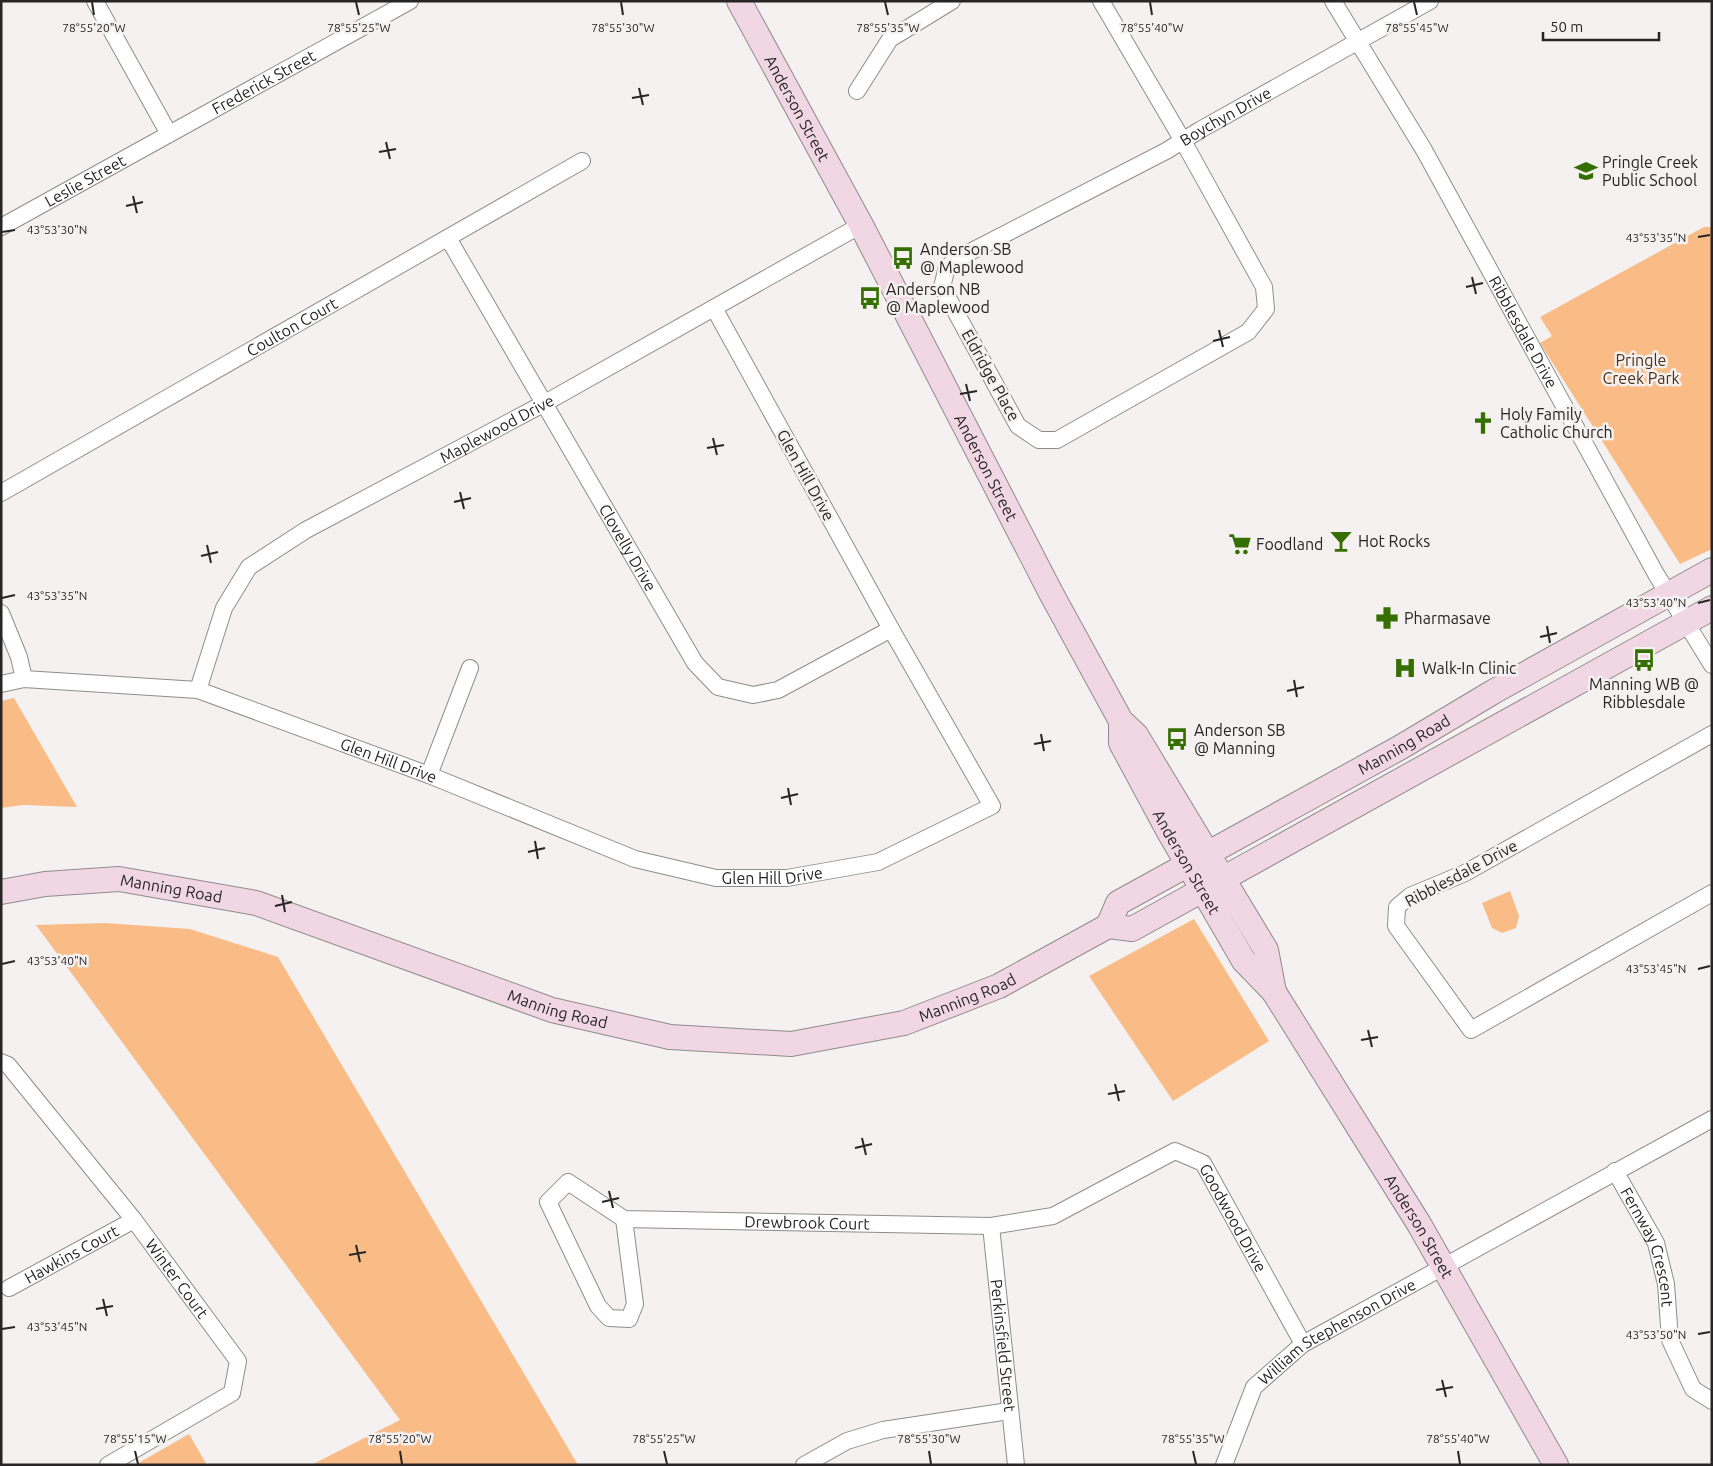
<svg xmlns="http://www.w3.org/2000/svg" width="1713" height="1466" font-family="Ubuntu,sans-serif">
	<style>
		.green { fill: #f9bc87 }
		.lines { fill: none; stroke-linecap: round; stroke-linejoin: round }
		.minor-casing { stroke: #908c8c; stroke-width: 18 }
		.secondary-casing { stroke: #908c8c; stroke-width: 26 }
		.minor { stroke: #fff; stroke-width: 16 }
		.secondary { stroke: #f1d6e4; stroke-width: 24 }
		.ticks { fill: none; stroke: #272525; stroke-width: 2 }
		.labels { text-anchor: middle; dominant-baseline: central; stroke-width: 5; stroke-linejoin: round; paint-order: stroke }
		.street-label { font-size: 16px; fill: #272525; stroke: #f5f1f1 }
		.poi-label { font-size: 16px; fill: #272525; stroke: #f5f1f1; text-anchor: start }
		.park-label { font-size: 16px; fill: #4e3115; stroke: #f5f1f1 }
		.ticks-label { font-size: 12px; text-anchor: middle; fill: #272525; stroke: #f5f1f1; stroke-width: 5; stroke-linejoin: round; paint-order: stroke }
	</style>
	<rect width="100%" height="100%" fill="#f5f1f1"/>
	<g class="green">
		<polygon points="1704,227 1712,227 1712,549 1680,564 1540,343 1552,336 1540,317"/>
		<polygon points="14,698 77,807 23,805 1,808 1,701"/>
		<polygon points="1510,891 1519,916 1516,928 1502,933 1492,928 1482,903"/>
		<polygon points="1194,919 1269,1041 1173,1101 1089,976"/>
		<polygon points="105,923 190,929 278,957 578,1465 311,1465 400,1420 36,925"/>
		<polygon points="189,1434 207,1465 135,1465"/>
	</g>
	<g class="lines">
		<defs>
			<g id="minor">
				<polyline points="95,1 169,134"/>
				<path id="s1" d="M1101,1L1183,141L1264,287L1266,309L1248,332L1057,440H1039L1018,426L942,287L947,267L970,252L1166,151L1200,130L1430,1"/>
				<path id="s2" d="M1333,1L1424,150L1656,574L1712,665"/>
				<polyline points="857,91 890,39 952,1"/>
				<path id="s3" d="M1,227L410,1"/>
				<path id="s4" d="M448,238L695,663L718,687L753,695L778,690L891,629"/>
				<path id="s5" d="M1,493L582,161"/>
				<polyline points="1,613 19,657 24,679"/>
				<path id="s6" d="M1,684L24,679L198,690L429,775L635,859L716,878H787L878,862L992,806L891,629L714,308"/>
				<path id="s7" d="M198,690L224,608L249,567L306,530L545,403L861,225"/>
				<polyline points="1712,734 1465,873 1410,896 1397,907 1396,926 1471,1030 1712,893"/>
				<polyline points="429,775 470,668"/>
				<path id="s8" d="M1,1062L8,1065L134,1220L238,1361L232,1393L108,1465"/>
				<path id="s9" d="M1615,1171L1656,1243L1666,1284L1670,1340L1693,1389L1712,1401"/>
				<path id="s10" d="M624,1219L635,1304L629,1319L609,1318L598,1306L548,1202L568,1182L624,1219L991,1226L1053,1216L1175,1151L1203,1163L1303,1344"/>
				<path id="s11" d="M991,1226L1016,1465"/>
				<path id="s12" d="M9,1288L134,1220"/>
				<polyline points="804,1465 847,1441 883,1430 1009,1411"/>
				<path id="s13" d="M1224,1465L1254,1387L1303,1344L1712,1119"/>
			</g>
			<g id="secondary">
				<path id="s14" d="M739,1L861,225L1052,595L1121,721L1136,735L1266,950L1274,992"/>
				<path id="s15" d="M1121,721V743L1169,832L1244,961L1274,992L1419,1224L1556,1465"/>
				<path id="s16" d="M1,892L45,884L119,879L256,903L552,1010L670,1037L791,1044L904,1023L999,986L1108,926L1132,929L1712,608"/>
				<path id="s17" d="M1108,926L1118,903L1401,747L1493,692L1712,570"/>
			</g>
		</defs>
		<use href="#minor" class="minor-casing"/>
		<use href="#secondary" class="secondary-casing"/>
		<use href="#minor" class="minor"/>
		<use href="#secondary" class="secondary"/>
	</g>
	<path class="ticks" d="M92,2L94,15M356,2L359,15M621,2L623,15M885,2L888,15M1150,2L1152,15M1414,2L1417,15M639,88L643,105M632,98L649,95M386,142L390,159M379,152L396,149M133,196L137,213M126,206L143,202M2,232L15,230M1698,237L1710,235M1472,277L1476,294M1466,287L1483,283M1219,330L1223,347M1213,341L1230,337M966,384L970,401M960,394L977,391M713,438L717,455M707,448L724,445M460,492L464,509M454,502L471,498M207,545L211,563M201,556L218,552M2,598L15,595M1698,603L1710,600M1547,626L1550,643M1540,637L1557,633M1294,680L1297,697M1287,691L1304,687M1041,734L1044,751M1034,744L1051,741M788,788L791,805M781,798L798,794M535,841L538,859M528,852L545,848M282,895L285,912M275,906L292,902M2,964L15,961M1698,969L1710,966M1368,1030L1372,1047M1361,1040L1378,1037M1115,1084L1119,1101M1108,1094L1125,1091M862,1138L866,1155M855,1148L872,1144M609,1191L613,1208M602,1202L619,1198M356,1245L360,1262M349,1255L366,1252M103,1299L107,1316M96,1309L113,1306M2,1329L15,1327M1698,1334L1710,1332M1442,1380L1446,1397M1436,1390L1453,1387M135,1451L138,1464M400,1451L402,1464M664,1451L667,1464M929,1451L931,1464M1193,1451L1196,1464M1458,1451L1460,1464"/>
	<defs>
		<symbol id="school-bare" viewBox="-9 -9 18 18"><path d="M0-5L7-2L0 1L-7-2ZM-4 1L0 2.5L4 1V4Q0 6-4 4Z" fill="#346f00" stroke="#f5f1f1" stroke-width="2.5" paint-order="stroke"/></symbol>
		<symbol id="bus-bare" viewBox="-9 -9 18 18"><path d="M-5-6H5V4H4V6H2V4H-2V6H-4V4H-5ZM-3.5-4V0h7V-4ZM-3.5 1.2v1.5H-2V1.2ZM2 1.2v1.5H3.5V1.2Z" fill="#346f00" stroke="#f5f1f1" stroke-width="2.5" paint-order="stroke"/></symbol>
		<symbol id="church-bare" viewBox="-9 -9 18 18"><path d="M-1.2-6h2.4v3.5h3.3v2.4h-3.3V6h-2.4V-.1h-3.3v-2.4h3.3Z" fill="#346f00" stroke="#f5f1f1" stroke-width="2.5" paint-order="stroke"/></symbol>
		<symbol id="bar-bare" viewBox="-9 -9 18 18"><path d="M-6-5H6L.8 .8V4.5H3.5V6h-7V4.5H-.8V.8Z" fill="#346f00" stroke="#f5f1f1" stroke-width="2.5" paint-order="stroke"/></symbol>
		<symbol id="supermarket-bare" viewBox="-9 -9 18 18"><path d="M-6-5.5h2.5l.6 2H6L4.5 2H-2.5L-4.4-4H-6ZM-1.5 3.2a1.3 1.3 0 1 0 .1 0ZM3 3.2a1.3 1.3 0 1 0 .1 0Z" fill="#346f00" stroke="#f5f1f1" stroke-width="2.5" paint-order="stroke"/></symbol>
		<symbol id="pharmacy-bare" viewBox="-9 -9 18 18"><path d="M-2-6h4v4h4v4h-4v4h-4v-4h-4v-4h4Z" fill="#346f00" stroke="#f5f1f1" stroke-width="2.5" paint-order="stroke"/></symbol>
		<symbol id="hospital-bare" viewBox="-9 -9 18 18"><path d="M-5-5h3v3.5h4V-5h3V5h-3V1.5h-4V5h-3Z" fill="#346f00" stroke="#f5f1f1" stroke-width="2.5" paint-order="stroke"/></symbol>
	</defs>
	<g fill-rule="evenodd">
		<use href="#school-bare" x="1570" y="155" width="32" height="32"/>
		<use href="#bus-bare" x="887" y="242" width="32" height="32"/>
		<use href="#bus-bare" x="854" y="282" width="32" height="32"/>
		<use href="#church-bare" x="1467" y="407" width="32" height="32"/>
		<use href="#bar-bare" x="1325" y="525" width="32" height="32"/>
		<use href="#supermarket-bare" x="1224" y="528" width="32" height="32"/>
		<use href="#pharmacy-bare" x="1371" y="602" width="32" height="32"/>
		<use href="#bus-bare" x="1628" y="644" width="32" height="32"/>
		<use href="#hospital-bare" x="1389" y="652" width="32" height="32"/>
		<use href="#bus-bare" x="1161" y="723" width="32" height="32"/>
	</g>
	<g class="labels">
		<g class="street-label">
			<text stroke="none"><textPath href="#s3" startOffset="300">Frederick Street</textPath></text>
			<text stroke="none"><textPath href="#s14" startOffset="122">Anderson Street</textPath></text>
			<text stroke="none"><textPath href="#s1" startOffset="1139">Boychyn Drive</textPath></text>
			<text stroke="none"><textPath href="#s3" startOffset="96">Leslie Street</textPath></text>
			<text stroke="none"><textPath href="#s5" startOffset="335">Coulton Court</textPath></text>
			<text stroke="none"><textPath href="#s2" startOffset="382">Ribblesdale Drive</textPath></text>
			<text transform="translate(991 375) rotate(61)">Eldridge Place</text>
			<text stroke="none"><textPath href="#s7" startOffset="418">Maplewood Drive</textPath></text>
			<text stroke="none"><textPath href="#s14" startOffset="528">Anderson Street</textPath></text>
			<text transform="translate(806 475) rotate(61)">Glen Hill Drive</text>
			<text stroke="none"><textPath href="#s4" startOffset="358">Clovelly Drive</textPath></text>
			<text stroke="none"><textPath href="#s17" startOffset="352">Manning Road</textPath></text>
			<text stroke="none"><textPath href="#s6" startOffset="401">Glen Hill Drive</textPath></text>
			<text stroke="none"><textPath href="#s15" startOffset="158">Anderson Street</textPath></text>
			<text transform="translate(1461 873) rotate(-28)">Ribblesdale Drive</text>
			<text stroke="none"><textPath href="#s6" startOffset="806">Glen Hill Drive</textPath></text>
			<text stroke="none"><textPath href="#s16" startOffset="172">Manning Road</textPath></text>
			<text stroke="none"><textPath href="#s16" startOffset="998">Manning Road</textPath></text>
			<text stroke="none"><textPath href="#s16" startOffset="578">Manning Road</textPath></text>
			<text stroke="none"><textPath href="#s10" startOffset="1010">Goodwood Drive</textPath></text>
			<text stroke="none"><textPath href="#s10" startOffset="532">Drewbrook Court</textPath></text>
			<text stroke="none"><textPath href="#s15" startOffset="591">Anderson Street</textPath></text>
			<text stroke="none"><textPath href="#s9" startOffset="84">Fernway Crescent</textPath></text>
			<text stroke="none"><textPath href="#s12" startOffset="71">Hawkins Court</textPath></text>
			<text stroke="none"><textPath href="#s8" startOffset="280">Winter Court</textPath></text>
			<text stroke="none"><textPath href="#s13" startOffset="184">William Stephenson Drive</textPath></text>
			<text stroke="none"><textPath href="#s11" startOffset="120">Perkinsfield Street</textPath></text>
		</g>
		<g class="poi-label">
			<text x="1602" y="162">Pringle Creek<tspan x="1602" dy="18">Public School</tspan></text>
			<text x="920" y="249">Anderson SB<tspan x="920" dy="18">@ Maplewood</tspan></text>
			<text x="886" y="289">Anderson NB<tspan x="886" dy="18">@ Maplewood</tspan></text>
			<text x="1500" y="414">Holy Family<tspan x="1500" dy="18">Catholic Church</tspan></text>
			<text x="1358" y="541">Hot Rocks</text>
			<text x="1256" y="544">Foodland</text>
			<text x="1404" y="618">Pharmasave</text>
			<text x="1422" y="668">Walk-In Clinic</text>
			<text x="1644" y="684" text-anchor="middle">Manning WB @<tspan x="1644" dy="18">Ribblesdale</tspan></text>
			<text x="1194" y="730">Anderson SB<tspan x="1194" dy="18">@ Manning</tspan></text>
		</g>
		<g class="park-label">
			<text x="1641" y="360">Pringle<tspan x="1641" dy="18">Creek Park</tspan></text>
		</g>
	</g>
	<g class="ticks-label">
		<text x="94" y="32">78°55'20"W</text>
		<text x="359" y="32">78°55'25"W</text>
		<text x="623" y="32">78°55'30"W</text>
		<text x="888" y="32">78°55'35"W</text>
		<text x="1152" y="32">78°55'40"W</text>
		<text x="1417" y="32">78°55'45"W</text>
		<text x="57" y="234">43°53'30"N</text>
		<text x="1656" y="242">43°53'35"N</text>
		<text x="57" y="600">43°53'35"N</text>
		<text x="1656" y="607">43°53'40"N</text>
		<text x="57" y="965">43°53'40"N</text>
		<text x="1656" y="973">43°53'45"N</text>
		<text x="57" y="1331">43°53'45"N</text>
		<text x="1656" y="1339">43°53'50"N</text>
		<text x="135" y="1443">78°55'15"W</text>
		<text x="400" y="1443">78°55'20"W</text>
		<text x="664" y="1443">78°55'25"W</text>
		<text x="929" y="1443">78°55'30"W</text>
		<text x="1193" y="1443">78°55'35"W</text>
		<text x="1458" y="1443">78°55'40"W</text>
	</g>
	<rect width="1713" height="1466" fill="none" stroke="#272525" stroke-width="5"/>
	<path d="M1543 32v8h116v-8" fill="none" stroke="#272525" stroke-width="2.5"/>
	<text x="1550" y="32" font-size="15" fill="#272525" stroke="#f5f1f1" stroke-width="4" paint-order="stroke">50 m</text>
</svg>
